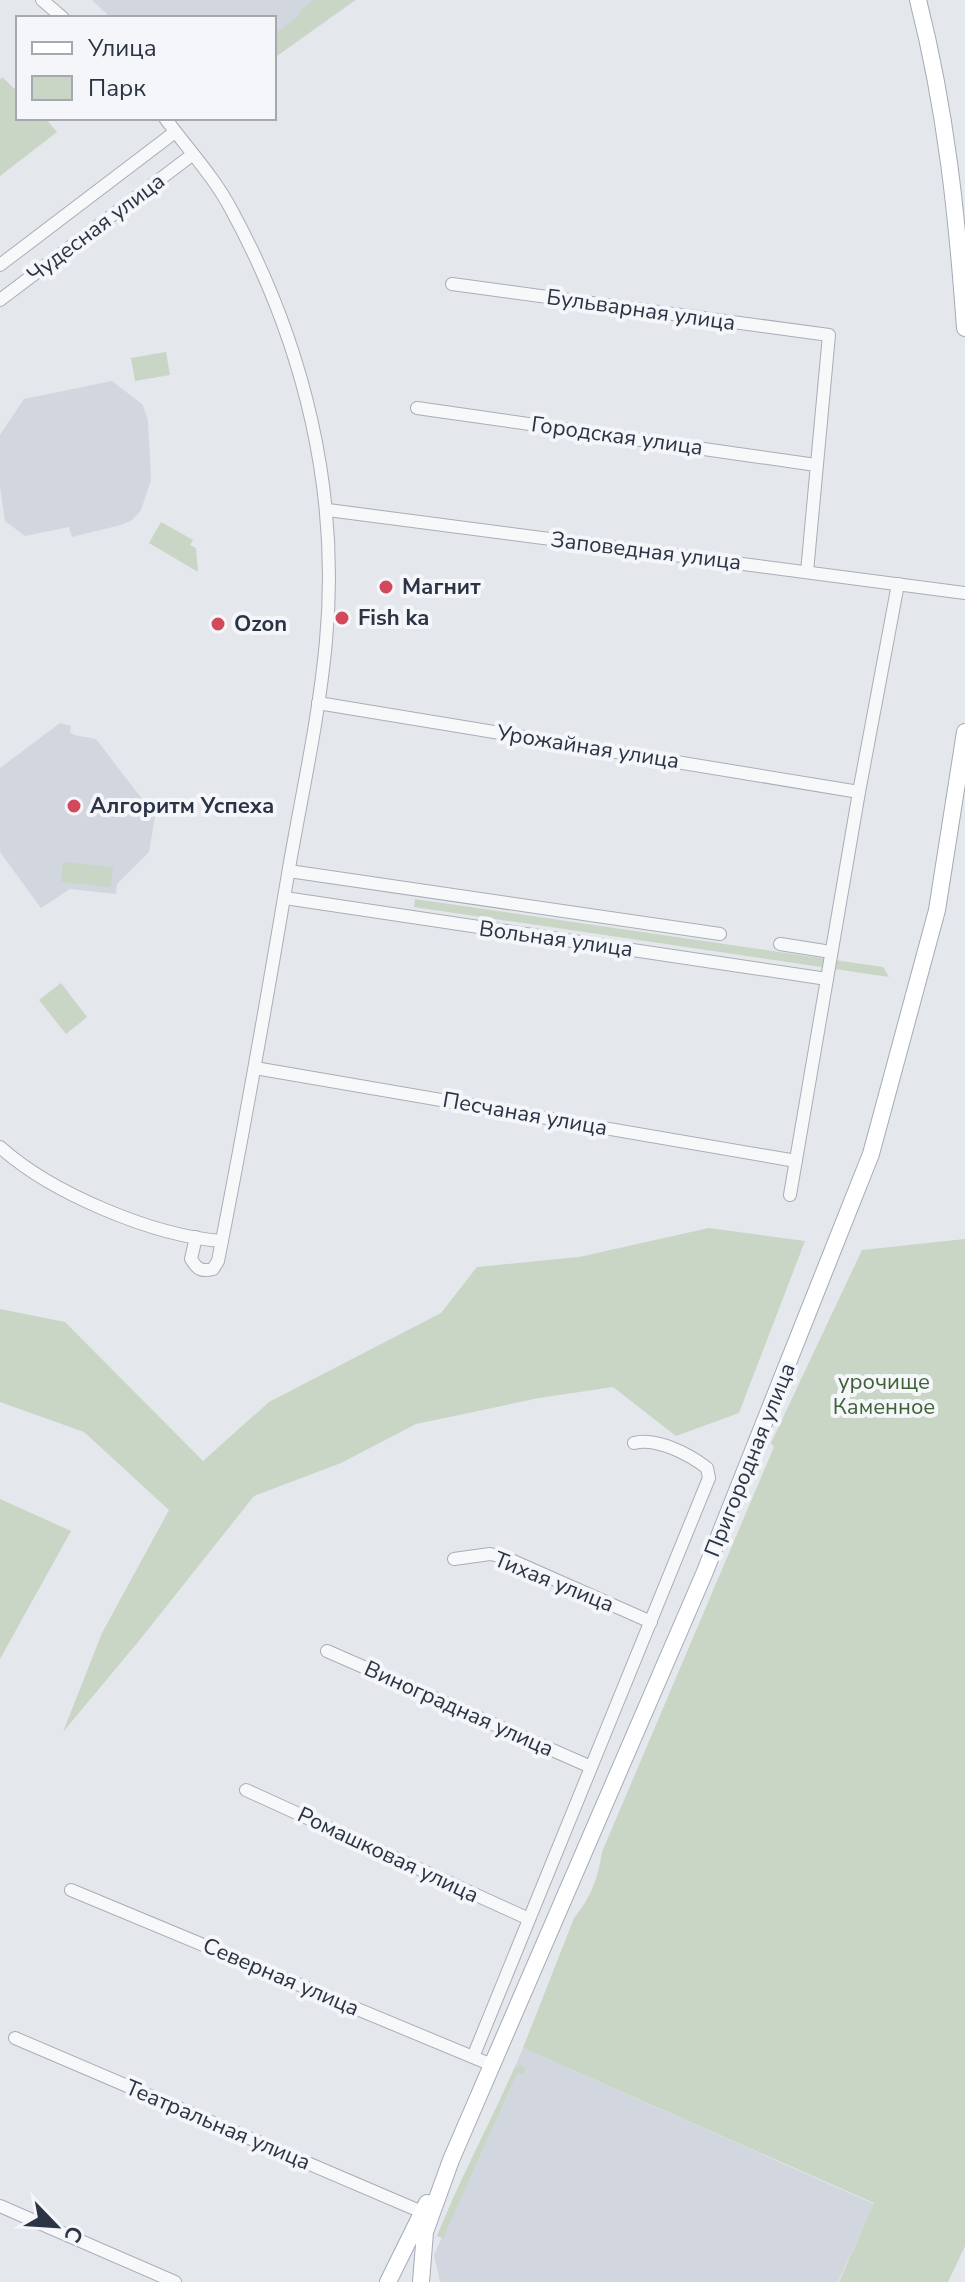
<svg xmlns="http://www.w3.org/2000/svg" width="965" height="2282" font-family="'Nunito Sans',sans-serif">
	<style>
		.built { fill: #d2d6de }
		.green { fill: #c9d6c5 }
		.lines { fill: none; stroke-linecap: round; stroke-linejoin: round }
		.minor-casing { stroke: #a9aeb7; stroke-width: 14 }
		.major-casing { stroke: #a3abb8; stroke-width: 18 }
		.minor { stroke: #f7f8fa; stroke-width: 12 }
		.major { stroke: #fff; stroke-width: 16 }
		.poi-dot { fill: #d1495b; stroke: #f4f6f9; stroke-width: 3 }
		.labels { text-anchor: middle; dominant-baseline: central; stroke-width: 8; stroke-linejoin: round; paint-order: stroke }
		.street-label { font-size: 22px; fill: #2b3445; stroke: #f4f6f9 }
		.poi-label { font-size: 22px; font-weight: bold; fill: #2b3445; stroke: #f4f6f9; text-anchor: start }
		.park-label { font-size: 22px; fill: #3f6138; stroke: #f4f6f9 }
	</style>
	<rect width="100%" height="100%" fill="#e4e7ec"/>
	<g class="built">
		<polygon points="92,0 356,0 274,58 274,18 111,18"/>
		<polygon points="112,381 143,405 148,421 151,480 141,510 132,520 121,525 72,537 69,527 25,536 5,521 0,487 0,435 24,399"/>
		<polygon points="60,723 71,726 70,732 74,735 96,739 155,816 149,852 117,884 116,894 70,889 41,908 0,852 0,768"/>
		<polygon points="523,2048 874,2204 838,2282 440,2282 434,2255"/>
	</g>
	<g class="green">
		<polygon points="314,0 354,0 274,58 274,31 279,31 300,15 300,11"/>
		<polygon points="2,77 18,92 18,118 45,118 57,132 0,176 0,80"/>
		<polygon points="166,352 170,375 135,381 131,358"/>
		<polygon points="161,522 193,540 190,545 196,548 198,572 149,543"/>
		<polygon points="63,862 113,867 111,887 61,882"/>
		<polygon points="415,899 883,967 889,977 414,907"/>
		<polygon points="61,983 87,1017 66,1034 39,1000"/>
		<polygon points="709,1228 805,1241 739,1413 676,1436 613,1387 539,1398 416,1424 341,1463 254,1496 138,1642 63,1732 102,1633 169,1510 84,1432 0,1402 0,1309 65,1322 203,1461 269,1402 441,1313 477,1267 579,1257"/>
		<path d="M965,1239V2246L948,2282H839L874,2203L523,2048L574,1918C591,1897 598,1879 602,1852L774,1447L771,1443L862,1250Z"/>
		<polygon points="0,1499 71,1531 0,1659"/>
		<path d="M520,2065L526,2068L523,2074L517,2073L443,2238L437,2236C460,2179 489,2125 514,2069Z"/>
	</g>
	<g class="lines">
		<defs>
			<g id="minor">
				<polyline points="42,0 63,18"/>
				<path d="M165,118C187,148 215,178 232,211C304,344 340,491 326,641C319,718 302,793 289,868C267,999 244,1130 218,1261L213,1269C201,1272 197,1269 191,1259L196,1237"/>
				<polyline points="0,265 175,132"/>
				<polyline points="452,284 829,335 807,572"/>
				<polyline points="0,300 192,155"/>
				<polyline points="417,408 816,465"/>
				<polyline points="328,510 965,593"/>
				<polyline points="318,703 859,792"/>
				<polyline points="289,871 720,934"/>
				<polyline points="285,898 827,979"/>
				<polyline points="780,944 831,952"/>
				<polyline points="255,1068 796,1161"/>
				<path d="M0,1147C51,1193 153,1236 222,1241"/>
				<polyline points="790,1195 859,792 898,584"/>
				<polyline points="454,1559 490,1554 504,1557 651,1622"/>
				<polyline points="327,1651 591,1767"/>
				<polyline points="246,1790 529,1919"/>
				<polyline points="71,1890 492,2065"/>
				<polyline points="15,2038 422,2212"/>
				<path d="M473,2057L709,1478L707,1468C689,1454 656,1437 634,1443"/>
				<polyline points="0,2206 175,2282"/>
			</g>
			<g id="major">
				<path d="M918,0C946,110 957,215 965,328"/>
				<polyline points="388,2282 427,2203"/>
				<polyline points="421,2282 425,2232 451,2160 704,1574 871,1154 937,910 965,732"/>
			</g>
		</defs>
		<use href="#minor" class="minor-casing"/>
		<use href="#major" class="major-casing"/>
		<use href="#minor" class="minor"/>
		<use href="#major" class="major"/>
	</g>
	<g class="poi-dot">
		<circle cx="386" cy="587" r="8"/>
		<circle cx="342" cy="618" r="8"/>
		<circle cx="218" cy="624" r="8"/>
		<circle cx="74" cy="806" r="8"/>
	</g>
	<g class="labels">
		<g class="street-label">
			<text transform="translate(96 228) rotate(-37)">Чудесная улица</text>
			<text transform="translate(641 310) rotate(8)">Бульварная улица</text>
			<text transform="translate(617 436) rotate(8)">Городская улица</text>
			<text transform="translate(646 551) rotate(7)">Заповедная улица</text>
			<text transform="translate(588 747) rotate(9)">Урожайная улица</text>
			<text transform="translate(556 939) rotate(8)">Вольная улица</text>
			<text transform="translate(525 1114) rotate(10)">Песчаная улица</text>
			<text transform="translate(750 1460) rotate(-68)">Пригородная улица</text>
			<text transform="translate(554 1582) rotate(22)">Тихая улица</text>
			<text transform="translate(459 1709) rotate(24)">Виноградная улица</text>
			<text transform="translate(388 1855) rotate(25)">Ромашковая улица</text>
			<text transform="translate(281 1977) rotate(23)">Северная улица</text>
			<text transform="translate(218 2125) rotate(23)">Театральная улица</text>
		</g>
		<g class="poi-label">
			<text x="402" y="587">Магнит</text>
			<text x="358" y="618">Fish ka</text>
			<text x="234" y="624">Ozon</text>
			<text x="90" y="806">Алгоритм Успеха</text>
		</g>
		<g class="park-label">
			<text x="884" y="1382">урочище<tspan x="884" dy="25">Каменное</tspan></text>
		</g>
	</g>
	<rect x="16" y="16" width="260" height="104" fill="#f4f6f9" stroke="#a4a8b1" stroke-width="2"/>
	<rect x="32" y="42" width="40" height="12" fill="#ffffff" stroke="#a4a8b1" stroke-width="2"/>
	<text x="88" y="56" font-size="24" fill="#2b3445">Улица</text>
	<rect x="32" y="76" width="40" height="24" fill="#c9d6c5" stroke="#a4a8b1" stroke-width="2"/>
	<text x="88" y="96" font-size="24" fill="#2b3445">Парк</text>
	<g transform="translate(56 2226) rotate(115)" stroke="#f4f6f9" stroke-width="6" paint-order="stroke">
	<path d="M0-6L14 30L0 20L-14 30Z" fill="#2b3445"/>
	<text y="-12" font-size="22" font-weight="bold" text-anchor="middle" fill="#2b3445">С</text>
	</g>
</svg>
